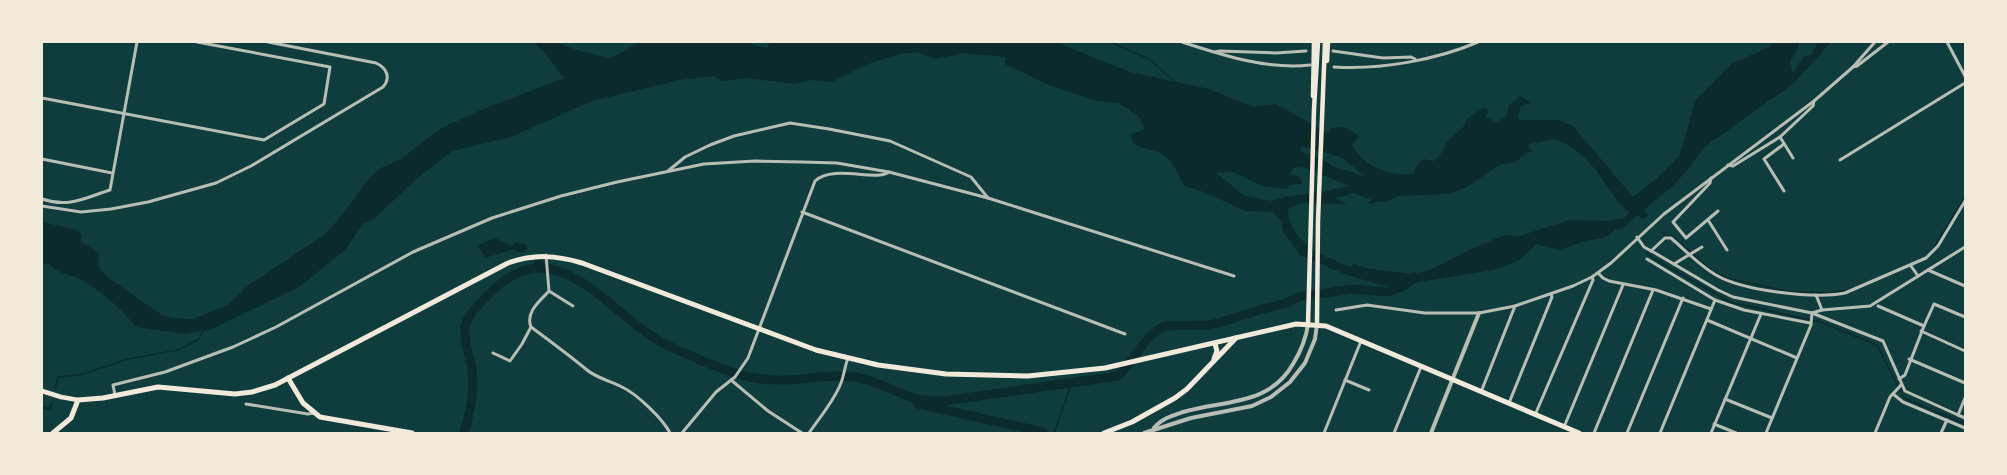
<svg xmlns="http://www.w3.org/2000/svg" width="2007" height="475" font-family="Inter,sans-serif">
	<style>
		.water { fill: #0a2a2b; fill-rule: evenodd }
		.lines { fill: none; stroke-linecap: round; stroke-linejoin: round }
		.stream { stroke: #0a2a2b; stroke-width: 1.5 }
		.river { stroke: #0a2a2b; stroke-width: 9 }
		.minor { stroke: #b8beb3; stroke-width: 3 }
		.tertiary { stroke: #b8beb3; stroke-width: 4 }
		.secondary { stroke: #f1e9da; stroke-width: 4.5 }
		.primary { stroke: #f1e9da; stroke-width: 5 }
	</style>
	<rect width="100%" height="100%" fill="#0f3d3e"/>
	<g class="water">
		<path d="M533,42H556L579,51L611,58L640,42H749L753,45L767,48L770,42H1056L1130,72L1209,89L1253,107L1276,104L1328,133L1332,128L1344,127L1359,136L1352,144C1361,166 1391,177 1414,174L1415,168L1423,159L1434,161L1440,155L1447,142L1464,126L1466,120L1483,108L1489,110L1485,117L1496,122L1506,117L1509,106L1520,96L1531,102L1518,108L1521,109L1517,116L1519,120H1559L1573,126L1633,197L1658,177L1680,155L1695,101L1731,64L1769,47L1774,42H1799L1798,49L1790,61L1792,73L1804,57L1812,54L1818,42H1831L1794,83L1707,145L1676,183L1644,210L1648,216L1643,219L1638,215L1621,229L1598,231L1580,243L1558,250L1537,244L1518,261L1493,270L1388,287L1347,275L1300,255L1283,232L1281,221L1273,212L1245,211L1204,192L1184,186C1178,173 1172,159 1158,152C1149,148 1139,149 1132,142L1131,134L1144,130L1140,118L1119,103L1097,101L1046,84L1005,64V57L964,53L936,59L917,52L900,54L865,65L832,82L810,80L795,84L746,78L723,81L713,76L680,80L592,101L511,137L452,151L415,180L375,218L363,224L345,250L299,287L212,329L184,334L136,327C121,308 101,291 80,279C70,274 56,274 50,264H42V222L77,230L82,236L80,241L99,253L98,265L107,277L162,315L172,318L193,319L228,305L249,285L324,235L338,220L371,176L381,168L401,159L440,129L483,109L564,78L543,51ZM1555,139C1572,145 1589,160 1600,176C1610,190 1616,202 1629,212L1624,218L1610,221L1570,220L1519,236L1504,235L1471,249L1430,270L1413,274L1365,268L1353,263L1352,267C1324,258 1289,242 1288,209L1301,203L1347,204L1335,198L1354,193L1372,200L1366,204L1388,201L1399,196L1448,194L1465,188L1499,165L1516,162L1525,154L1534,151L1528,147L1529,144ZM1301,146L1341,157L1366,177L1332,166L1328,162L1300,151ZM1303,167L1349,186L1326,191L1285,197L1272,201L1245,196L1216,173L1232,172L1263,186L1287,189L1289,185L1302,184L1301,177L1290,174L1294,168Z"/>
		<polygon points="495,238 513,247 518,248 485,258 478,245"/>
	</g>
	<g class="lines">
		<g class="stream">
			<polyline points="1110,42 1149,59 1175,82"/>
			<polyline points="1662,232 1666,235 1672,236 1712,271 1727,278 1791,292 1831,293 1849,290"/>
			<polyline points="1933,249 1965,197"/>
			<polyline points="1647,253 1651,257 1730,302 1820,322 1877,345 1904,398 1965,424"/>
			<polyline points="55,389 58,377 80,375 128,359 178,350 198,340 204,329"/>
			<polyline points="42,407 50,409 52,402"/>
			<polyline points="1054,433 1072,383"/>
		</g>
		<g class="river">
			<polyline points="1582,237 1604,233 1616,224"/>
			<polyline points="517,247 523,248"/>
			<path d="M539,263L541,268C586,269 628,328 669,346C703,361 740,380 778,380C803,381 829,373 854,377C876,380 895,392 916,399C925,401 935,401 944,401L1118,376C1135,361 1144,335 1165,326L1210,325L1225,321L1262,309L1287,303L1298,297L1353,289L1387,292L1402,287L1415,277"/>
			<polyline points="918,401 918,404 1043,432"/>
			<path d="M464,433C470,412 475,391 472,369C470,357 463,340 465,327C467,312 498,284 512,276C520,271 531,268 541,268"/>
		</g>
		<g class="minor">
			<path d="M1182,42C1222,55 1267,70 1310,65"/>
			<polyline points="1947,42 1965,76"/>
			<polyline points="1333,51 1383,58 1411,57 1415,59"/>
			<polyline points="1215,52 1220,51 1276,53 1306,51"/>
			<path d="M1334,67C1380,70 1436,60 1478,42"/>
			<polyline points="1853,67 1857,66 1888,42"/>
			<polyline points="42,98 264,140 324,104 330,67 197,42"/>
			<polyline points="1780,137 1793,158"/>
			<polyline points="1784,144 1764,159 1784,191"/>
			<polyline points="42,159 112,173"/>
			<polyline points="1840,160 1965,83"/>
			<polyline points="1728,165 1733,166 1780,137 1813,106 1814,101"/>
			<polyline points="668,171 685,157 710,145 734,136 790,123 829,129 890,141 971,177 988,198"/>
			<polyline points="1711,178 1710,183 1673,222 1686,238 1718,211"/>
			<path d="M42,199C69,208 85,198 110,190L137,42"/>
			<path d="M42,206L81,212L111,209L148,202L216,183L251,166L383,87C391,78 387,68 376,63L268,42"/>
			<polyline points="802,212 1125,334"/>
			<polyline points="1708,220 1727,250"/>
			<polyline points="1637,237 1644,247 1655,253 1718,290 1733,297 1812,313 1883,341 1905,391 1958,415 1965,398"/>
			<path d="M1651,251L1665,238H1671C1685,250 1700,266 1716,275C1743,291 1814,299 1845,293L1926,258L1938,246L1965,201"/>
			<path d="M546,255L549,291C540,301 525,312 531,327C550,341 569,355 587,370C595,377 612,382 622,387C637,394 663,419 670,433"/>
			<polyline points="1647,259 1715,300"/>
			<polyline points="1674,264 1702,247"/>
			<polyline points="1911,266 1918,276"/>
			<polyline points="1928,270 1965,286"/>
			<polyline points="1598,273 1603,278 1609,281 1656,290 1711,309"/>
			<polyline points="549,291 573,306"/>
			<polyline points="1816,295 1822,310"/>
			<polyline points="1878,306 1924,326 1905,375 1899,379"/>
			<polyline points="1336,310 1367,305 1425,313 1479,313 1515,306 1573,286 1592,277 1611,263 1664,214 1814,101 1853,67 1875,42"/>
			<polyline points="1812,313 1822,310 1870,306 1965,247"/>
			<polyline points="1707,320 1797,358"/>
			<polyline points="1924,326 1934,304 1965,317"/>
			<polyline points="1921,331 1965,351"/>
			<polyline points="493,353 510,361 522,344 531,327"/>
			<polyline points="1909,359 1965,383"/>
			<polyline points="731,380 768,411 802,433"/>
			<polyline points="1345,380 1369,390"/>
			<polyline points="1481,392 1515,306"/>
			<polyline points="1893,394 1903,402 1965,428"/>
			<polyline points="115,395 113,385 165,372 233,347 276,327 413,252 492,218 561,196 617,182 704,164 755,161 802,162 837,163 889,172 988,198 1234,276"/>
			<polyline points="1725,399 1772,418"/>
			<polyline points="1509,403 1552,297 1551,294"/>
			<polyline points="246,404 308,414 314,413"/>
			<polyline points="1535,415 1593,280 1592,277"/>
			<polyline points="1958,415 1965,418"/>
			<polyline points="1714,424 1736,433"/>
			<polyline points="1564,427 1623,285"/>
			<path d="M682,433L716,392L735,377L748,358L815,181C834,164 875,182 889,172"/>
			<path d="M809,433C820,417 834,401 841,383C844,375 845,366 848,358"/>
			<polyline points="1324,433 1361,341"/>
			<polyline points="1394,433 1421,367"/>
			<polyline points="1594,433 1653,290"/>
			<polyline points="1627,433 1683,298"/>
			<polyline points="1660,433 1715,300 1744,310 1810,323"/>
			<polyline points="1711,433 1761,314"/>
			<polyline points="1766,433 1811,325 1812,313"/>
			<polyline points="1875,433 1890,397 1901,385"/>
			<polyline points="1941,433 1947,420"/>
		</g>
		<g class="tertiary">
			<path d="M1154,428C1161,419 1171,416 1183,412C1224,400 1269,406 1293,364C1301,351 1306,340 1308,324"/>
			<polyline points="1144,433 1191,418 1252,406 1271,397 1290,382 1305,363 1315,339 1317,324"/>
			<polyline points="1431,433 1479,313"/>
		</g>
		<g class="secondary">
			<polyline points="1327,61 1328,42"/>
			<polyline points="1313,96 1314,42"/>
			<polyline points="1308,324 1314,109 1318,42"/>
			<polyline points="1317,324 1318,221 1325,42"/>
			<polyline points="42,391 61,397 78,400"/>
		</g>
		<g class="primary">
			<polyline points="1214,359 1217,351 1215,344"/>
			<polyline points="288,378 303,403 320,417 412,433"/>
			<path d="M53,433L71,418L78,400L103,398L158,387L235,394L252,392L275,385L508,263C534,254 555,255 582,263L816,350L878,365L946,374L1028,376L1105,368L1296,324L1326,326L1579,433"/>
			<polyline points="1104,433 1132,422 1175,398 1187,389 1236,338"/>
		</g>
	</g>
	<rect width="2007" height="475" fill="none" stroke="#f1e9da" stroke-width="86"/>
</svg>
